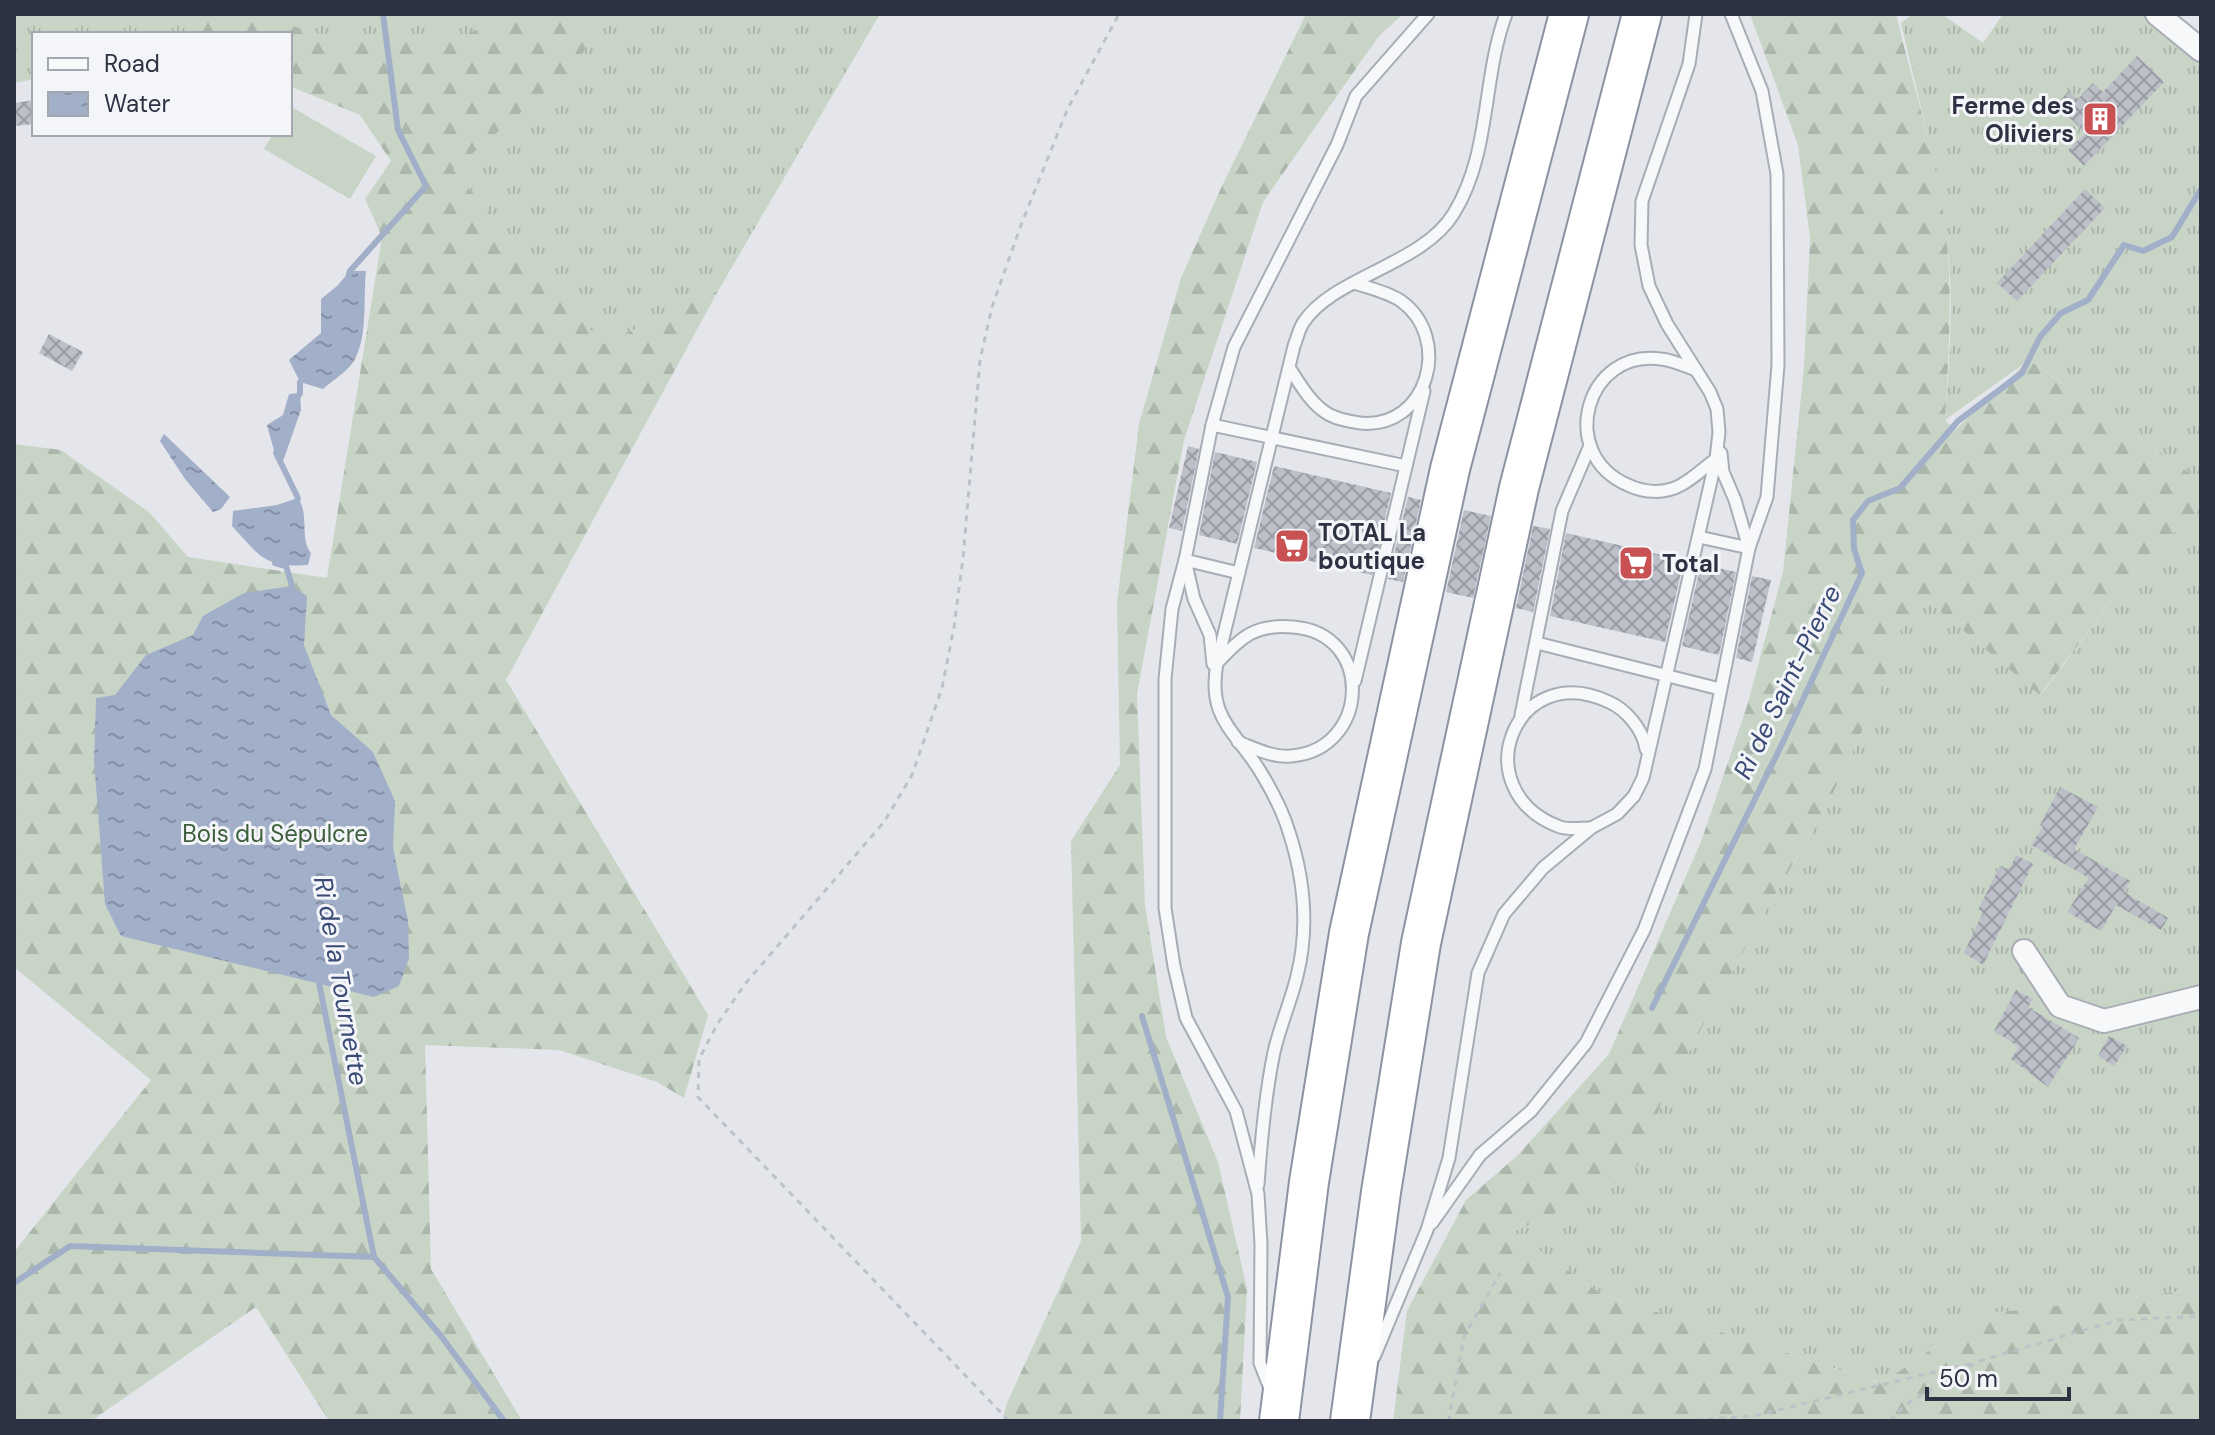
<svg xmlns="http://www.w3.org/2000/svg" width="2215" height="1435" font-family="'DM Sans',sans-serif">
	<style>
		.grass { fill: url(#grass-tufts) }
		.forest { fill: url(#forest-firs) }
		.park { fill: #c8d5c6 }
		.water { fill: url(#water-ripples) }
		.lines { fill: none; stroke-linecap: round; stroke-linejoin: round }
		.stream { stroke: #a2afc9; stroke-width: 6 }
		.building { fill: url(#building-cross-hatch) }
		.service-casing { stroke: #a9acb5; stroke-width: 15 }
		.minor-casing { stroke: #a9acb5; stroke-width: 26 }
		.motorway-casing { stroke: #8c92a1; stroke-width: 42 }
		.path { stroke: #bec1c7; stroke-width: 3; stroke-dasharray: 6 6; stroke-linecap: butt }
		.service { stroke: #f7f8fa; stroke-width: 11 }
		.minor { stroke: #f7f8fa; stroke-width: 22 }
		.motorway { stroke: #fff; stroke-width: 38 }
		.labels { text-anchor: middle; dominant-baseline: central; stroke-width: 6; stroke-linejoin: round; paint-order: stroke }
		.poi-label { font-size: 24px; font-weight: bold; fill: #2d3243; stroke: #f4f5f9; text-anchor: start }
		.park-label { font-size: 24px; fill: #3c5e3b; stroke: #f4f5f9 }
		.water-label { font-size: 26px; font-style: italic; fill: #394b75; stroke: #f4f5f9 }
	</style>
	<defs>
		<pattern id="grass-tufts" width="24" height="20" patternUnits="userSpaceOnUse" patternTransform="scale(2)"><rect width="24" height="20" fill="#c8d5c6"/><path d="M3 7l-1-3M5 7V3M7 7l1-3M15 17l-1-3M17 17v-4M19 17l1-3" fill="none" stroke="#acb7ab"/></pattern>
		<pattern id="forest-firs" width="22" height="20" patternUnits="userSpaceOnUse" patternTransform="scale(2)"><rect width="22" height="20" fill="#c8d5c6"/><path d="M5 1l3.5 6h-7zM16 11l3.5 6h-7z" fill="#acb7ab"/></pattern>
		<pattern id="water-ripples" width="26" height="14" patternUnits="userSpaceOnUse" patternTransform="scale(2)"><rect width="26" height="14" fill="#a2afc9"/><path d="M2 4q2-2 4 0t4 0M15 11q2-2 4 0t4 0" fill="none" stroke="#848fa5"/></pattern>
		<pattern id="building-cross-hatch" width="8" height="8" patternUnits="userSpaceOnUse" patternTransform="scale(2)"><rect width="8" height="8" fill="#bcbfc8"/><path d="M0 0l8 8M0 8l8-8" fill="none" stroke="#999ca4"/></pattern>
	</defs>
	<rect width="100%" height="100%" fill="#e4e6eb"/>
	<g class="grass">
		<polygon points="14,14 880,14 718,291 603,345 453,170 398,130 290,86 290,34 34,34 34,79 14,83"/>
		<path d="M1913,14H1942L1983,43L2003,14H2156L2201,47V481L2029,360L1945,420C1949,364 1954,306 1948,250C1939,173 1918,98 1901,23Z"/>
		<polygon points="2201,506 2201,1289 1983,1314 1882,1383 1603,1295 1512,1232 1612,1187 1644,1160 1661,1103 1767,908 1826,808 1878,697 1904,619 1928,601 2041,695 2130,576"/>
	</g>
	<g class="forest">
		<polygon points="199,14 250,14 327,36 458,39 506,14 605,14 576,65 453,170 603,344 718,291 506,680 708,1015 684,1098 657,1082 559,1050 425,1045 431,1269 522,1421 329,1421 256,1307 91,1421 14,1421 14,1252 151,1080 14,967 14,444 61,450 149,512 188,557 327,578 382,237 365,199 391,161 360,115 290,86 290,34 200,34"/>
		<polygon points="1306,14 1403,14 1378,37 1263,202 1184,440 1137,694 1145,905 1166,1037 1218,1162 1247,1289 1240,1421 1002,1421 1007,1403 1081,1241 1071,841 1120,765 1117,603 1139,424 1181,278 1221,188"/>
		<path d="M1750,14H1896C1914,90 1943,176 1948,254C1952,310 1948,365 1945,420L1955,430L2029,360L2201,481V506L2130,576L2040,695L1928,601L1904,620L1878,697L1826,808L1767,908L1661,1103L1644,1160L1612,1187L1513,1232L1603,1295L1882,1383L1983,1314L2201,1289V1421H1393L1407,1311L1466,1200L1517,1156L1609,1054L1702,839L1747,706L1783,572L1804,367L1810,238L1798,145Z"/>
	</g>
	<polygon class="park" points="290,106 376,156 350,199 264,149 273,134 290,134"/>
	<g class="water">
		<path d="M350,271H366C363,299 368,334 355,359C350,370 333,380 323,389L300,382L289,360L321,333V299L337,286Z"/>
		<polygon points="300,393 301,410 283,461 276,458 267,425 283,415 289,394"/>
		<polygon points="164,434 230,497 221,509 213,512 185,479 160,441"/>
		<path d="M298,498C310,516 299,537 311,553L308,565C264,568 260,556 232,526L233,511L277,505Z"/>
		<polygon points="292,586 307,596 304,645 331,715 373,752 395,801 393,848 408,921 409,958 399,986 374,997 121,936 105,904 94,760 96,698 115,695 146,655 193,635 203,616 244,593"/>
	</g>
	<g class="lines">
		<g class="stream">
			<polyline points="348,278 350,271 426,186 398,130 383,14"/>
			<polyline points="296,400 300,393 300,382 304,378"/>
			<polyline points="276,453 298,498 296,504"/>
			<polyline points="278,557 275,563 286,566 292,586 288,591"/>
			<polyline points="318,978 374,1257 441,1336 504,1421"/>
			<polyline points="1652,1008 1783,742 1862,573 1854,549 1853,520 1868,501 1900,488 1958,421 2022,373 2040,337 2061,313 2088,300 2124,245 2143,251 2172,237 2201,189"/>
			<polyline points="1142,1016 1228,1297 1220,1421"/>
			<polyline points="14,1283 70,1246 374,1257"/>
		</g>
	</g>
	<g class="building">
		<polygon points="2137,56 2164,82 2084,166 2068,150 2086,133 2056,105 2069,91 2078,99 2093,83 2103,92"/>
		<polygon points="34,100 34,124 14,126 14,103"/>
		<polygon points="2085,189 2105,208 2017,301 1997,283"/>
		<polygon points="49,334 83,352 72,371 39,353"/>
		<polygon points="1188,446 1199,449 1182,531 1169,528"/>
		<polygon points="1215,452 1257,462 1237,544 1199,535"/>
		<polygon points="1274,466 1391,493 1372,575 1254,548"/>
		<polygon points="1408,497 1421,500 1403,582 1388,579"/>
		<polygon points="1464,510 1491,516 1473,598 1446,592"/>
		<polygon points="1533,526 1550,529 1533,612 1516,608"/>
		<polygon points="1566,533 1684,560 1665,642 1550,616"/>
		<polygon points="1701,564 1736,572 1719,655 1682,646"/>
		<polygon points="1752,576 1771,580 1752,662 1736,658"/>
		<polygon points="2060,787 2098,807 2074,849 2130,881 2124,892 2168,918 2161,930 2116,905 2101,931 2067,912 2089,878 2031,845 2043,827 2040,825"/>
		<polygon points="2016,855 2033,864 1983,965 1964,953 1983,912 1978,910 2000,866 2009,870"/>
		<polygon points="2016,990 2033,999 2028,1007 2079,1038 2048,1087 2011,1059 2019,1047 1994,1031"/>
		<polygon points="2109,1036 2127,1046 2114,1066 2098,1056"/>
	</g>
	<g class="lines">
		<defs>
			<g id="service">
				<path d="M1290,369C1300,384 1310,402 1325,412C1335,419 1348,421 1360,423C1428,430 1453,338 1401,301C1388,292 1369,288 1354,283"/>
				<path d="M1696,370C1685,366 1672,360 1661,359C1586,348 1556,454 1628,485C1644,493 1665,494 1681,485C1694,478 1705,467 1716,459"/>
				<polyline points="1212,425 1406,466"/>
				<polyline points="1699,537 1749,548 1735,500 1723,472 1721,453"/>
				<polyline points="1537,643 1720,689"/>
				<path d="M1219,661C1243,635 1257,624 1293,627C1375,633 1370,750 1291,756C1273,758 1254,748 1238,742"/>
				<polyline points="1213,664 1210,635 1194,599 1185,560 1239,573"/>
				<polyline points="1355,681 1424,391"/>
				<polyline points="1521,715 1562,511 1589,448"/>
				<path d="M1591,828C1581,828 1569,830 1560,827C1463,791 1514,657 1609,702C1627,710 1643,730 1646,749"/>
				<path d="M1258,1185C1261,1140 1265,1096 1274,1052C1280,1026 1291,1001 1297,976C1309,928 1304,878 1289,832C1283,812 1271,789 1260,771C1235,730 1207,719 1217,663L1294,346C1297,339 1299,329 1303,323C1332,277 1423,265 1454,213C1491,153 1482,78 1506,14"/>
				<polyline points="1432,1223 1480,1155 1531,1111 1586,1043 1644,930 1705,769 1749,548 1767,497 1778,365 1777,174 1762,91 1731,14"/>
				<polyline points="1374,1357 1427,1230 1449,1158 1478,973 1504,914 1543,868 1591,828 1617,814 1634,796 1643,778 1716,459 1719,432 1717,409 1710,392 1667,324 1649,286 1641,245 1642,201 1689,64 1696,14"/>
				<polyline points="1271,1391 1260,1363 1261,1244 1258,1194 1236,1111 1186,1018 1174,966 1165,908 1165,679 1172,609 1185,560 1212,425 1234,347 1337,145 1356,96 1428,14"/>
			</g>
			<g id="minor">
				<polyline points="2157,14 2201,50"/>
				<polyline points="2024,951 2060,1006 2104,1021 2201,997"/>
			</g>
			<g id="motorway">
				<polyline points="1279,1421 1309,1182 1349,933 1450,469 1569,14"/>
				<polyline points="1350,1421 1381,1192 1421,943 1519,488 1642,14"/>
			</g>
		</defs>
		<use href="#service" class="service-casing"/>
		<use href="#minor" class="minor-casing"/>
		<use href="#motorway" class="motorway-casing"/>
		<g class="path">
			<polyline points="1009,1421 698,1097 699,1059 718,1023 745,984 884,822 912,775 942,688 954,627 963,558 980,360 992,307 1021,225 1068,108 1119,14"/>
			<polyline points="1451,1421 1449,1418 1464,1337 1500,1273"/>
			<polyline points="1683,1421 1753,1416 1976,1362"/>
			<polyline points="1890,1421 1905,1405 1979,1361 2119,1320 2201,1316"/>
		</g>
		<use href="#service" class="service"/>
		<use href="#minor" class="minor"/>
		<use href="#motorway" class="motorway"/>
	</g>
	<defs>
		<symbol id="building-square" viewBox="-11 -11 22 22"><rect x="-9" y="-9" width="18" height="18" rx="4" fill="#c85253" stroke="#f4f5f9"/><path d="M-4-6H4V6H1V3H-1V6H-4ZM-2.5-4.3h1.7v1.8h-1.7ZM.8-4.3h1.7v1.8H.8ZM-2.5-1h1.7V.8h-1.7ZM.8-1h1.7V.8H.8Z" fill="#fff"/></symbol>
		<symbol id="supermarket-square" viewBox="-11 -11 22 22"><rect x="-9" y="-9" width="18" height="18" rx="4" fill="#c85253" stroke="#f4f5f9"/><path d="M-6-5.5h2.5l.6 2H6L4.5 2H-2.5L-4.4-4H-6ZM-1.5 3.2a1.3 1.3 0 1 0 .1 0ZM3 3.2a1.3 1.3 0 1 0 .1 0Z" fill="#fff"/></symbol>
	</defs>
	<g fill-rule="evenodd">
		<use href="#building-square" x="2080" y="99" width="40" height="40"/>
		<use href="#supermarket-square" x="1272" y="526" width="40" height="40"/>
		<use href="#supermarket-square" x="1616" y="543" width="40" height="40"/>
	</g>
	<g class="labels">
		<g class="poi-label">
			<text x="2074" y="105" text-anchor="end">Ferme des<tspan x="2074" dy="28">Oliviers</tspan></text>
			<text x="1318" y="532">TOTAL La<tspan x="1318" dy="28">boutique</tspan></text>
			<text x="1662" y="563">Total</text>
		</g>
		<g class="park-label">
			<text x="275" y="833">Bois du Sépulcre</text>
		</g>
		<g class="water-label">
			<text transform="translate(1787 682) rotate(-64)">Ri de Saint-Pierre</text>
			<text transform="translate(341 981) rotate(80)">Ri de la Tournette</text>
		</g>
	</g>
	<rect width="2215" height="1435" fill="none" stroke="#2d3243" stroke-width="32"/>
	<rect x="32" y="32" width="260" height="104" fill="#f4f5f9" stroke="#a4a7b0" stroke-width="2"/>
	<rect x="48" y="58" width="40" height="12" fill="#f7f8fa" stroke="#a4a7b0" stroke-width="2"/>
	<text x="104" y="72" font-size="24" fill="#2d3243">Road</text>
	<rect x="48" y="92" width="40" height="24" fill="url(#water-ripples)" stroke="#a4a7b0" stroke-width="2"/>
	<text x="104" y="112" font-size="24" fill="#2d3243">Water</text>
	<path d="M1927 1387v12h142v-12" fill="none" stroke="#2d3243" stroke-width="4"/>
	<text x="1939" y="1387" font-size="24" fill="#2d3243" stroke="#f4f5f9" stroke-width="6" paint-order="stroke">50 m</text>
</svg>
